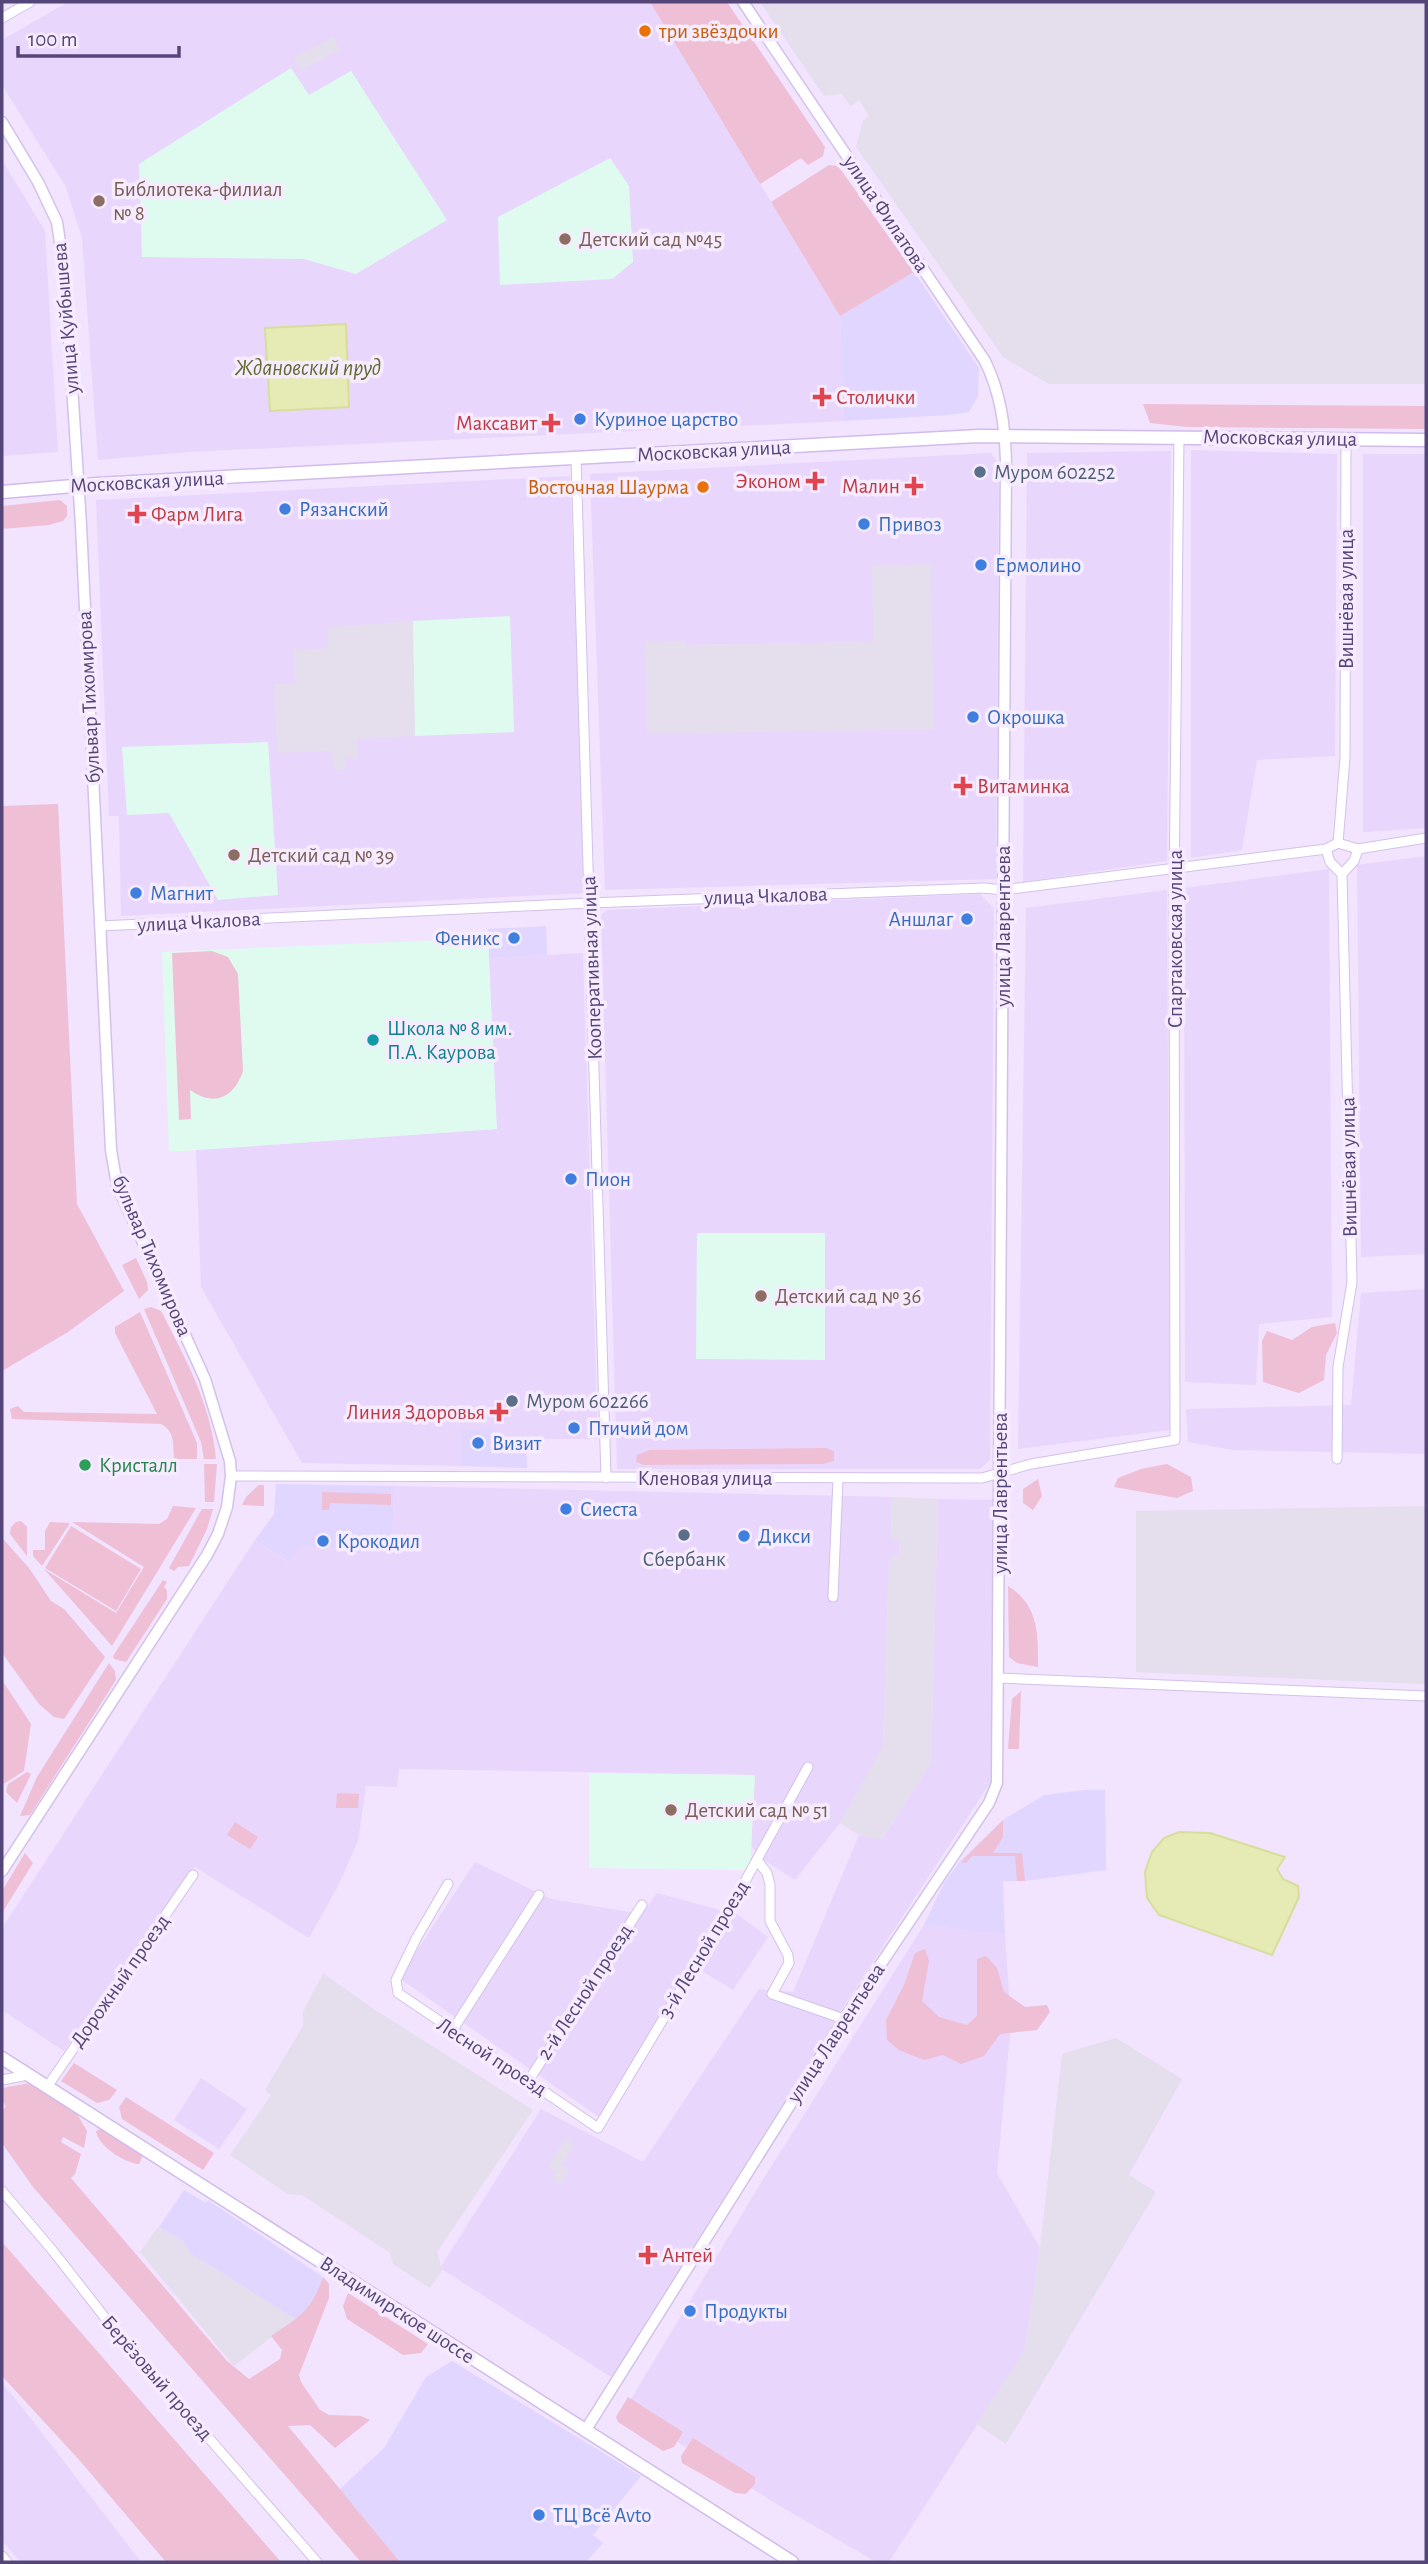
<svg xmlns="http://www.w3.org/2000/svg" width="1428" height="2564" font-family="'Alegreya Sans',sans-serif">
	<style>
		.residential { fill: #e9d6fc; fill-rule: evenodd }
		.commercial { fill: #e0d6ff }
		.industrial { fill: #e4deed }
		.education { fill: #dffbef }
		.green { fill: #eebfd5 }
		.water { fill: #e6eab5; stroke: #d7dd9a; stroke-width: 2 }
		.lines { fill: none; stroke-linecap: round; stroke-linejoin: round }
		.minor-casing { stroke: #d2c2e9; stroke-width: 11 }
		.tertiary-casing { stroke: #d2c2e9; stroke-width: 13 }
		.secondary-casing { stroke: #d0bcec; stroke-width: 15 }
		.minor { stroke: #fff; stroke-width: 9 }
		.tertiary { stroke: #fff; stroke-width: 10 }
		.secondary { stroke: #fff; stroke-width: 12 }
		.food-dot { fill: #e8710a; stroke: #f6ebff; stroke-width: 2.5 }
		.education-dot { fill: #8d6e63; stroke: #f6ebff; stroke-width: 2.5 }
		.health-dot { fill: #e0444e; stroke: #f6ebff; stroke-width: 2.5 }
		.shop-dot { fill: #3f7fe0; stroke: #f6ebff; stroke-width: 2.5 }
		.service-dot { fill: #5c6f8a; stroke: #f6ebff; stroke-width: 2.5 }
		.culture-dot { fill: #0f9aa8; stroke: #f6ebff; stroke-width: 2.5 }
		.leisure-dot { fill: #2e9e5b; stroke: #f6ebff; stroke-width: 2.5 }
		.labels { text-anchor: middle; dominant-baseline: central; stroke-width: 7; stroke-linejoin: round; paint-order: stroke }
		.food-label { font-size: 21px; fill: #c56008; stroke: #f6ebff; text-anchor: start }
		.education-label { font-size: 21px; fill: #785e54; stroke: #f6ebff; text-anchor: start }
		.street-label { font-size: 21px; fill: #554679; stroke: #f6ebff }
		.health-label { font-size: 21px; fill: #be3a42; stroke: #f6ebff; text-anchor: start }
		.shop-label { font-size: 21px; fill: #366cbe; stroke: #f6ebff; text-anchor: start }
		.service-label { font-size: 21px; fill: #4e5e75; stroke: #f6ebff; text-anchor: start }
		.culture-label { font-size: 21px; fill: #0d838f; stroke: #f6ebff; text-anchor: start }
		.leisure-label { font-size: 21px; fill: #27864d; stroke: #f6ebff; text-anchor: start }
		.water-label { font-size: 23px; font-style: italic; fill: #646a30; stroke: #f6ebff }
	</style>
	<rect width="100%" height="100%" fill="#f2e3ff"/>
	<g class="residential">
		<polygon points="68,2 650,2 840,316 844,421 188,452 98,460 82,238 66,187 2,85 2,40"/>
		<polygon points="2,160 45,231 58,452 2,456"/>
		<polygon points="1191,450 1337,454 1335,756 1257,760 1242,850 1191,858"/>
		<polygon points="1171,451 1167,861 1023,882 1027,453"/>
		<path d="M991,453L999,464L996,879L605,890L590,474ZM685,642V645L873,642L648,734Z"/>
		<polygon points="1363,454 1426,454 1426,828 1363,832"/>
		<polygon points="570,476 586,893 121,916 119,816 109,816 96,500"/>
		<polygon points="1426,856 1426,1254 1361,1257 1357,865"/>
		<polygon points="1329,869 1332,1317 1259,1324 1256,1385 1185,1382 1184,888"/>
		<polygon points="1167,890 1170,1430 1018,1449 1026,908"/>
		<polygon points="980,894 994,908 990,1460 980,1469 617,1469 601,915 607,910"/>
		<polygon points="583,953 598,1439 492,1439 461,1429 461,1466 302,1463 201,1287 196,1150 496,1129 489,958"/>
		<polygon points="1426,1289 1426,1454 1233,1450 1188,1442 1186,1409 1351,1405 1361,1293"/>
		<polygon points="394,1486 892,1497 891,1538 900,1539 899,1555 889,1560 883,1747 840,1823 795,1880 764,1860 751,1846 755,1775 399,1769 397,1787 366,1786 358,1841 337,1888 309,1938 195,1867 64,2051 2,2010 2,1928 255,1540 288,1562 298,1547 392,1549"/>
		<polygon points="938,1499 993,1500 992,1780 842,2009 611,2377 440,2268 541,2109 643,2162 759,1989 793,1992 859,1835 882,1839 931,1763"/>
		<polygon points="475,1862 551,1899 642,1914 657,1893 738,1915 768,1937 733,1990 692,1965 599,2117 399,1978"/>
		<polygon points="924,1925 1005,1935 1011,2023 997,2173 1040,2248 1025,2350 889,2562 876,2562 780,2506 625,2409 762,2181"/>
		<polygon points="201,2078 247,2109 219,2149 174,2120"/>
		<polygon points="2,2383 25,2411 141,2562 21,2562 2,2541"/>
	</g>
	<g class="commercial">
		<polygon points="914,272 979,368 978,396 969,412 949,415 844,421 840,316"/>
		<polygon points="546,926 547,955 489,958 488,929"/>
		<polygon points="461,1429 491,1429 492,1439 526,1439 527,1468 461,1466"/>
		<polygon points="276,1484 394,1486 392,1549 299,1547 289,1562 255,1540 274,1514"/>
		<polygon points="1084,1790 1105,1790 1106,1870 1025,1881 1003,1881 1005,1935 924,1925 944,1883 961,1860 1003,1820 1044,1795"/>
		<polygon points="184,2190 206,2203 208,2200 323,2277 316,2297 303,2315 295,2319 190,2253 183,2241 159,2227"/>
		<polygon points="452,2361 641,2476 593,2535 603,2543 586,2562 400,2562 340,2489 384,2448 426,2377"/>
	</g>
	<g class="industrial">
		<polygon points="760,2 1426,2 1426,384 1049,384 1018,366 1003,357 856,147 863,121 869,116 859,100 850,106 842,94 824,96"/>
		<polygon points="333,37 340,50 300,71 293,58"/>
		<polygon points="931,564 934,729 647,734 646,642 685,641 685,645 873,642 872,566"/>
		<polygon points="413,621 415,736 357,739 358,757 345,758 345,769 333,769 332,751 277,753 274,684 295,683 294,650 328,648 327,627"/>
		<polygon points="892,1497 938,1499 931,1763 881,1840 859,1835 840,1823 883,1746 889,1560 892,1555 899,1555 900,1539 891,1539"/>
		<polygon points="1426,1506 1426,1684 1136,1672 1136,1511"/>
		<polygon points="323,1973 372,2008 533,2110 437,2252 442,2270 430,2288 393,2264 390,2253 302,2195 288,2194 230,2155 271,2095 265,2090 303,2026 303,2012"/>
		<polygon points="1116,2038 1182,2079 1129,2175 1156,2192 1006,2444 976,2424 1025,2350 1040,2248 1062,2054"/>
		<polygon points="565,2139 575,2145 562,2165 570,2170 561,2185 552,2179 556,2172 548,2167"/>
		<polygon points="158,2227 183,2241 190,2253 295,2319 234,2366 140,2252"/>
	</g>
	<g class="education">
		<polygon points="291,68 309,95 351,71 447,220 356,274 304,259 142,257 139,164"/>
		<polygon points="610,158 629,186 633,262 612,279 500,285 498,217"/>
		<polygon points="510,616 514,732 415,736 413,621"/>
		<polygon points="268,742 278,895 218,900 169,813 127,815 122,747"/>
		<polygon points="488,938 497,1129 169,1152 162,952"/>
		<polygon points="697,1233 825,1233 825,1360 696,1359"/>
		<polygon points="589,1773 755,1775 750,1870 589,1868"/>
	</g>
	<g class="green">
		<polygon points="650,2 727,2 825,147 823,156 808,165 801,158 760,184"/>
		<polygon points="829,165 838,166 914,272 840,316 771,202"/>
		<polygon points="1143,404 1426,406 1426,429 1187,427 1150,423"/>
		<polygon points="60,500 67,506 67,516 63,521 49,525 2,529 2,506"/>
		<polygon points="58,804 77,1204 124,1291 68,1332 2,1371 2,806"/>
		<path d="M212,951L228,957L238,974L243,1071C234,1098 214,1107 190,1090L191,1119L179,1120L172,953Z"/>
		<polygon points="136,1258 147,1282 148,1290 139,1299 122,1265"/>
		<path d="M151,1307L161,1311C185,1358 212,1406 216,1459H204L201,1442L144,1309Z"/>
		<path d="M140,1312L197,1443V1459H174C173,1443 175,1432 161,1424L12,1419L10,1409L18,1406L24,1412L157,1414L115,1333V1327Z"/>
		<polygon points="1335,1323 1337,1333 1326,1355 1324,1380 1299,1393 1263,1382 1262,1341 1267,1331 1292,1340 1312,1327"/>
		<polygon points="826,1448 834,1451 834,1461 822,1464 644,1465 636,1462 637,1455 650,1450"/>
		<polygon points="204,1464 217,1464 214,1502 205,1502"/>
		<polygon points="1167,1464 1191,1477 1193,1491 1177,1498 1114,1487 1118,1478 1141,1469"/>
		<polygon points="1038,1479 1042,1496 1033,1510 1023,1503 1023,1489"/>
		<polygon points="259,1485 264,1485 264,1506 242,1505 246,1497"/>
		<polygon points="322,1492 391,1494 391,1505 330,1503 329,1510 322,1510"/>
		<polygon points="173,1506 196,1508 112,1646 44,1569 116,1613 144,1567 72,1522 159,1524 167,1519"/>
		<polygon points="202,1509 213,1509 207,1529 189,1566 178,1567 174,1571 169,1568"/>
		<polygon points="21,1521 27,1527 27,1556 10,1534 11,1527 16,1522"/>
		<polygon points="50,1522 70,1523 42,1566 33,1556 33,1550 45,1550 45,1531"/>
		<polygon points="71,1526 141,1569 116,1611 45,1568"/>
		<polygon points="2,1533 3,1539 29,1568 51,1601 64,1609 105,1657 64,1719 54,1717 39,1704 2,1653"/>
		<polygon points="163,1580 167,1582 164,1587 167,1590 167,1599 126,1662 114,1659 113,1656"/>
		<path d="M1008,1586C1039,1605 1038,1634 1038,1667L1017,1663L1009,1657Z"/>
		<polygon points="109,1663 115,1671 116,1680 30,1815 20,1816 37,1777"/>
		<polygon points="2,1680 31,1724 24,1771 2,1785"/>
		<polygon points="1021,1691 1019,1749 1008,1749 1012,1699"/>
		<polygon points="27,1772 31,1774 17,1803 6,1792 8,1784"/>
		<polygon points="337,1793 359,1794 358,1808 336,1808"/>
		<polygon points="1003,1820 1003,1837 993,1853 1022,1853 1025,1881 1017,1881 1015,1856 972,1856 966,1863 961,1862"/>
		<polygon points="235,1822 258,1837 250,1849 227,1835"/>
		<polygon points="25,1853 33,1863 2,1913 2,1891"/>
		<polygon points="925,1949 929,1961 922,2001 939,2017 967,2025 977,2016 977,1959 986,1956 997,1968 1004,1992 1025,2007 1047,2005 1050,2012 1037,2030 1000,2034 984,2056 961,2064 943,2055 924,2060 899,2050 887,2040 886,2020 904,1985 915,1953"/>
		<polygon points="74,2063 117,2090 109,2100 97,2103 61,2081"/>
		<path d="M30,2083L76,2112L87,2131L84,2148L63,2137L61,2142L81,2154L75,2174L71,2178L227,2361L249,2379L280,2359L282,2350L271,2336C300,2316 311,2312 323,2277L329,2284V2298L299,2375L301,2382L320,2410L329,2415L361,2416L370,2420L335,2448L310,2425L288,2426L400,2562H361L33,2187L2,2143V2111L6,2106L2,2101V2088Z"/>
		<polygon points="126,2097 214,2153 203,2170 122,2119 119,2107"/>
		<path d="M100,2129L141,2153L142,2157L139,2164C124,2163 98,2146 96,2131Z"/>
		<polygon points="2,2242 281,2562 166,2562 81,2462 2,2376"/>
		<polygon points="348,2293 428,2344 421,2353 403,2355 347,2319 343,2306"/>
		<polygon points="628,2397 683,2432 674,2447 663,2451 618,2422 616,2417"/>
		<polygon points="693,2438 755,2477 755,2484 746,2494 735,2493 682,2463 681,2456"/>
	</g>
	<g class="water">
		<polygon points="346,324 349,407 270,411 265,328"/>
		<polygon points="1179,1832 1210,1833 1285,1857 1277,1869 1283,1879 1298,1886 1299,1897 1272,1955 1159,1915 1147,1898 1145,1872 1152,1852 1164,1838"/>
	</g>
	<g class="lines">
		<defs>
			<g id="minor">
				<polyline points="2,18 30,2"/>
				<polyline points="576,458 606,1478"/>
				<polyline points="1338,843 1345,758 1346,439"/>
				<polyline points="1326,849 1330,862 1342,874"/>
				<polyline points="100,926 590,903 984,888 1003,890 1326,849 1338,843 1358,849 1426,838"/>
				<polyline points="1337,1459 1338,1367 1352,1282 1342,874 1354,861 1358,849"/>
				<polyline points="231,1476 982,1478 1031,1464 1175,1440 1174,892 1179,437"/>
				<polyline points="833,1597 838,1479"/>
				<polyline points="999,1678 1426,1696"/>
				<polyline points="757,1860 767,1873 770,1885 770,1921 788,1955 789,1963 772,1994 844,2019"/>
				<polyline points="448,1884 417,1937 396,1980 398,1993 598,2128 738,1894 808,1767"/>
				<polyline points="452,2031 539,1895"/>
				<polyline points="2,2080 28,2075"/>
				<polyline points="529,2080 642,1905"/>
				<polyline points="47,2087 193,1875"/>
				<polyline points="2,2191 53,2251 113,2328 317,2562"/>
				<polyline points="2,2556 7,2562"/>
			</g>
			<g id="tertiary">
				<polyline points="2,122 38,182 57,222 65,276 81,525 111,1150 117,1185 205,1379 230,1461 231,1476 227,1507 218,1534 207,1555 2,1871"/>
				<path d="M585,2431L844,2019L989,1803L997,1783L1006,462C1005,426 1001,394 985,361L743,2"/>
			</g>
			<g id="secondary">
				<polyline points="2,492 97,484 978,436 1426,440"/>
				<polyline points="2,2058 792,2562"/>
			</g>
		</defs>
		<use href="#minor" class="minor-casing"/>
		<use href="#tertiary" class="tertiary-casing"/>
		<use href="#secondary" class="secondary-casing"/>
		<use href="#minor" class="minor"/>
		<use href="#tertiary" class="tertiary"/>
		<use href="#secondary" class="secondary"/>
	</g>
	<g class="food-dot">
		<circle cx="645" cy="31" r="7"/>
		<circle cx="703" cy="487" r="7"/>
	</g>
	<g class="education-dot">
		<circle cx="99" cy="201" r="7"/>
		<circle cx="565" cy="239" r="7"/>
		<circle cx="234" cy="855" r="7"/>
		<circle cx="761" cy="1296" r="7"/>
		<circle cx="671" cy="1810" r="7"/>
	</g>
	<g class="health-dot">
		<path d="M818.5 386.5h7v7h7v7h-7v7h-7v-7h-7v-7h7z"/>
		<path d="M547.5 412.5h7v7h7v7h-7v7h-7v-7h-7v-7h7z"/>
		<path d="M811.5 470.5h7v7h7v7h-7v7h-7v-7h-7v-7h7z"/>
		<path d="M910.5 475.5h7v7h7v7h-7v7h-7v-7h-7v-7h7z"/>
		<path d="M133.5 503.5h7v7h7v7h-7v7h-7v-7h-7v-7h7z"/>
		<path d="M959.5 775.5h7v7h7v7h-7v7h-7v-7h-7v-7h7z"/>
		<path d="M495.5 1401.5h7v7h7v7h-7v7h-7v-7h-7v-7h7z"/>
		<path d="M644.5 2244.5h7v7h7v7h-7v7h-7v-7h-7v-7h7z"/>
	</g>
	<g class="shop-dot">
		<circle cx="580" cy="419" r="7"/>
		<circle cx="285" cy="509" r="7"/>
		<circle cx="864" cy="524" r="7"/>
		<circle cx="981" cy="565" r="7"/>
		<circle cx="973" cy="717" r="7"/>
		<circle cx="136" cy="893" r="7"/>
		<circle cx="967" cy="919" r="7"/>
		<circle cx="514" cy="938" r="7"/>
		<circle cx="571" cy="1179" r="7"/>
		<circle cx="574" cy="1428" r="7"/>
		<circle cx="478" cy="1443" r="7"/>
		<circle cx="566" cy="1509" r="7"/>
		<circle cx="744" cy="1536" r="7"/>
		<circle cx="323" cy="1541" r="7"/>
		<circle cx="690" cy="2311" r="7"/>
		<circle cx="539" cy="2515" r="7"/>
	</g>
	<g class="service-dot">
		<circle cx="980" cy="472" r="7"/>
		<circle cx="512" cy="1401" r="7"/>
		<circle cx="684" cy="1535" r="7"/>
	</g>
	<circle class="culture-dot" cx="373" cy="1040" r="7"/>
	<circle class="leisure-dot" cx="85" cy="1465" r="7"/>
	<g class="labels">
		<g class="food-label">
			<text x="659" y="31">три звёздочки</text>
			<text x="689" y="487" text-anchor="end">Восточная Шаурма</text>
		</g>
		<g class="education-label">
			<text x="113" y="189">Библиотека-филиал<tspan x="113" dy="24">№ 8</tspan></text>
			<text x="579" y="239">Детский сад №45</text>
			<text x="248" y="855">Детский сад № 39</text>
			<text x="775" y="1296">Детский сад № 36</text>
			<text x="685" y="1810">Детский сад № 51</text>
		</g>
		<g class="street-label">
			<text transform="translate(886 214) rotate(56)">улица Филатова</text>
			<text transform="translate(66 318) rotate(-95)">улица Куйбышева</text>
			<text transform="translate(1280 438) rotate(1)">Московская улица</text>
			<text transform="translate(714 451) rotate(-3)">Московская улица</text>
			<text transform="translate(147 482) rotate(-3)">Московская улица</text>
			<text transform="translate(1346 599) rotate(-90)">Вишнёвая улица</text>
			<text transform="translate(89 697) rotate(-93)">бульвар Тихомирова</text>
			<text transform="translate(766 896) rotate(-2)">улица Чкалова</text>
			<text transform="translate(199 922) rotate(-3)">улица Чкалова</text>
			<text transform="translate(1003 926) rotate(-90)">улица Лаврентьева</text>
			<text transform="translate(1175 939) rotate(-90)">Спартаковская улица</text>
			<text transform="translate(592 968) rotate(-92)">Кооперативная улица</text>
			<text transform="translate(1349 1167) rotate(-91)">Вишнёвая улица</text>
			<text transform="translate(152 1256) rotate(67)">бульвар Тихомирова</text>
			<text x="705" y="1478">Кленовая улица</text>
			<text transform="translate(1000 1493) rotate(-90)">улица Лаврентьева</text>
			<text transform="translate(704 1949) rotate(-59)">3-й Лесной проезд</text>
			<text transform="translate(120 1981) rotate(-55)">Дорожный проезд</text>
			<text transform="translate(585 1992) rotate(-57)">2-й Лесной проезд</text>
			<text transform="translate(836 2033) rotate(-57)">улица Лаврентьева</text>
			<text transform="translate(492 2057) rotate(33)">Лесной проезд</text>
			<text transform="translate(397 2310) rotate(33)">Владимирское шоссе</text>
			<text transform="translate(157 2378) rotate(49)">Берёзовый проезд</text>
		</g>
		<g class="health-label">
			<text x="836" y="397">Столички</text>
			<text x="537" y="423" text-anchor="end">Максавит</text>
			<text x="801" y="481" text-anchor="end">Эконом</text>
			<text x="900" y="486" text-anchor="end">Малин</text>
			<text x="151" y="514">Фарм Лига</text>
			<text x="977" y="786">Витаминка</text>
			<text x="485" y="1412" text-anchor="end">Линия Здоровья</text>
			<text x="662" y="2255">Антей</text>
		</g>
		<g class="shop-label">
			<text x="594" y="419">Куриное царство</text>
			<text x="299" y="509">Рязанский</text>
			<text x="878" y="524">Привоз</text>
			<text x="995" y="565">Ермолино</text>
			<text x="987" y="717">Окрошка</text>
			<text x="150" y="893">Магнит</text>
			<text x="953" y="919" text-anchor="end">Аншлаг</text>
			<text x="500" y="938" text-anchor="end">Феникс</text>
			<text x="585" y="1179">Пион</text>
			<text x="588" y="1428">Птичий дом</text>
			<text x="492" y="1443">Визит</text>
			<text x="580" y="1509">Сиеста</text>
			<text x="758" y="1536">Дикси</text>
			<text x="337" y="1541">Крокодил</text>
			<text x="704" y="2311">Продукты</text>
			<text x="553" y="2515">ТЦ Всё Avto</text>
		</g>
		<g class="service-label">
			<text x="994" y="472">Муром 602252</text>
			<text x="526" y="1401">Муром 602266</text>
			<text x="684" y="1559" text-anchor="middle">Сбербанк</text>
		</g>
		<g class="culture-label">
			<text x="387" y="1028">Школа № 8 им.<tspan x="387" dy="24">П.А. Каурова</tspan></text>
		</g>
		<g class="leisure-label">
			<text x="99" y="1465">Кристалл</text>
		</g>
		<g class="water-label">
			<text x="308" y="368">Ждановский пруд</text>
		</g>
	</g>
	<rect width="1428" height="2564" fill="none" stroke="#554679" stroke-width="7"/>
	<path d="M18 46v10h161v-10" fill="none" stroke="#554679" stroke-width="3.5"/>
	<text x="28" y="46" font-size="21" fill="#554679" stroke="#f6ebff" stroke-width="5" paint-order="stroke">100 m</text>
</svg>
